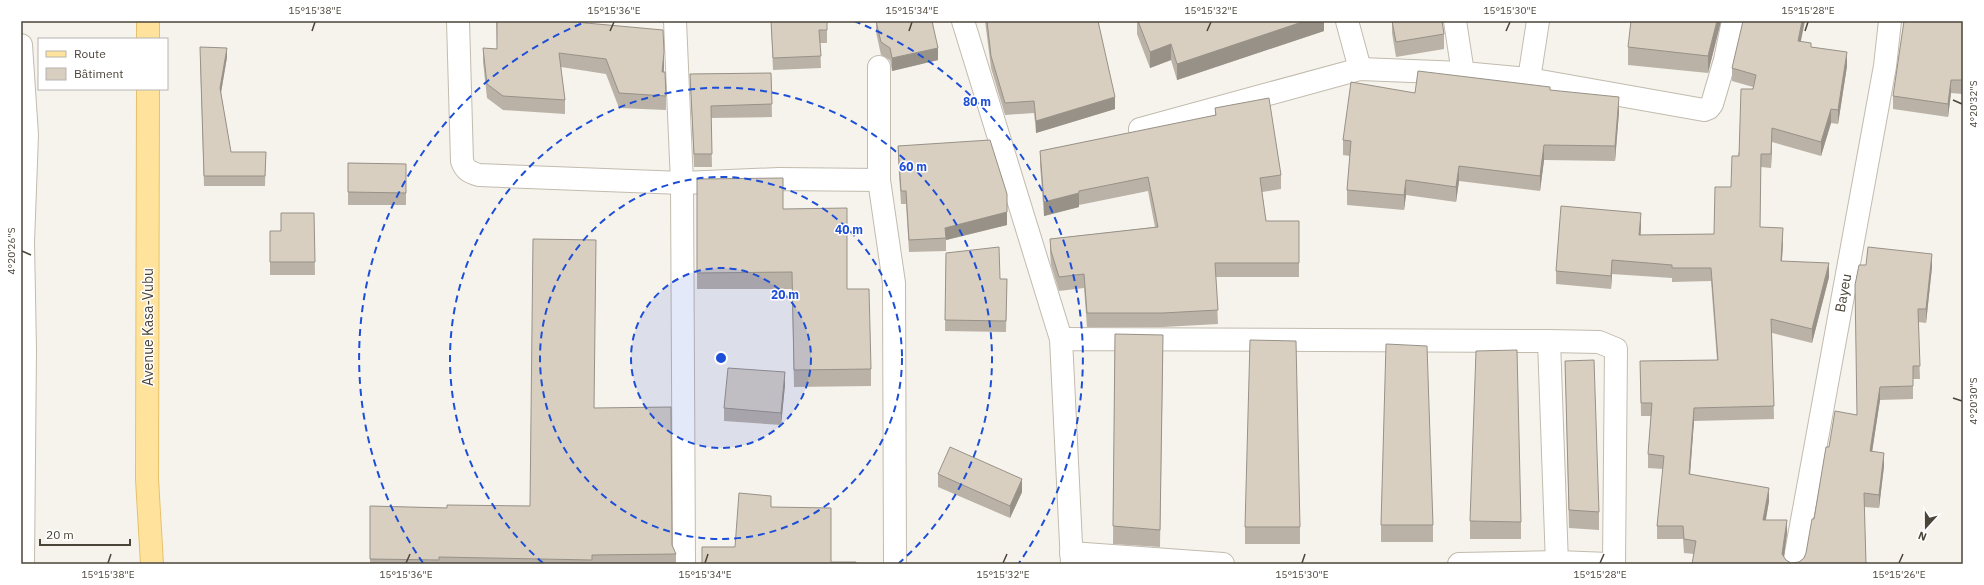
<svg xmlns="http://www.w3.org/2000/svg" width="1984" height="585" font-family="'IBM Plex Sans',sans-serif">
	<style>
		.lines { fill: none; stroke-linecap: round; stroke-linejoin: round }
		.minor-casing { stroke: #c2bbae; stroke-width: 24 }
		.primary-casing { stroke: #e6c16a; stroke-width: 24 }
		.minor { stroke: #fff; stroke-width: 22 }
		.primary { stroke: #ffe39c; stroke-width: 22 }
		.wall { fill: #bab2a6 }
		.shaded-wall { fill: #979187 }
		.building { fill: #d8cfc1; stroke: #979187 }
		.ticks { fill: none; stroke: #4b4439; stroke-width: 1.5 }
		.ring { fill: none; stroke: #1d4ed8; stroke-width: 2; stroke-dasharray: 7 5 }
		.labels { text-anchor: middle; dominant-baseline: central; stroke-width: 3; stroke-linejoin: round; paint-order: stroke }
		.street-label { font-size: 14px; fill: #4b4439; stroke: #fff }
		.centre { fill: #1d4ed8; stroke: #fff; stroke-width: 2 }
		.ring-label { font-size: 12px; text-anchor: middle; font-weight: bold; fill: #1d4ed8; stroke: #fff; stroke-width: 3; stroke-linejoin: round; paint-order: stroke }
		.neatline { fill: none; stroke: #4b4439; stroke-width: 1.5 }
		.ticks-label { font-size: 10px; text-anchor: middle; fill: #4b4439 }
	</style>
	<rect width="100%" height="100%" fill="#f6f3ec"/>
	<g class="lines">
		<defs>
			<g id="minor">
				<path d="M458,21L462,161C465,170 469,172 479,175L682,183L779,179L879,180"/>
				<polyline points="675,21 682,183 684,564"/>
				<polyline points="963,21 1061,339"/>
				<polyline points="1347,21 1360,69"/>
				<polyline points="1455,21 1463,73"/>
				<polyline points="21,45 27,135 23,242 25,350 23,564"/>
				<polyline points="879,67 879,180 894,283 895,564"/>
				<polyline points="1529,79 1538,21"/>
				<polyline points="1140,129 1360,69 1463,73 1529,79 1704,110 1709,108 1712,104 1725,60 1733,21"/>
				<polyline points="1549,341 1557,564"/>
				<polyline points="1071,553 1223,564"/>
				<polyline points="1072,564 1061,339 1549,341 1599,342 1616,349 1614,564"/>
				<polyline points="1459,564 1557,562 1609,564"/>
				<polyline points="1794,564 1885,66 1890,21"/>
			</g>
			<g id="primary">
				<polyline points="148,21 148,39"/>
				<polyline points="148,89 147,479 152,564"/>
			</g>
		</defs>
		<use href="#minor" class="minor-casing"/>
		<use href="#primary" class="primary-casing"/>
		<use href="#minor" class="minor"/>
		<use href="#primary" class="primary"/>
	</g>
	<g class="wall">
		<polygon points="496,21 564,21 664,67 664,72 666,96 666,110 619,108 606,74 561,67 565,100 565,114 503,110 487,98 483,62 483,48 497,49"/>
		<polygon points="771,21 827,21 827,43 820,43 821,68 773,70"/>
		<polygon points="876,21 932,21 938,60 892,71 890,60 881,55 876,32"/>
		<polygon points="985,21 1098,21 1115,109 1036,133 1034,113 1005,115 991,68"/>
		<polygon points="1137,21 1324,21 1324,31 1177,80 1171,60 1150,68 1137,34"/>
		<polygon points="1392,21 1442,21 1444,34 1444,49 1396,57 1392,33"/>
		<polygon points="1721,21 1708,73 1628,65 1628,47"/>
		<polygon points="1963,21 1963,94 1951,93 1948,117 1893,109 1893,96"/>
		<polygon points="1800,42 1847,66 1838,124 1831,123 1821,156 1772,142 1771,168 1761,167 1760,227 1783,242 1782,261 1829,277 1812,343 1772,333 1774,419 1694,421 1690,474 1769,501 1766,520 1787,533 1784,557 1786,560 1791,563 1799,562 1804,558 1806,553 1829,447 1857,414 1932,267 1926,323 1918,322 1920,379 1913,379 1913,399 1880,400 1872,452 1884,466 1879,508 1864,507 1866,564 1692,564 1694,554 1684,553 1683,539 1657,539 1657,526 1663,469 1648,468 1648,454 1651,416 1641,416 1640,361 1717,360 1711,281 1672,282 1672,278 1612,274 1611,289 1556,284 1556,271 1641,226 1641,235 1714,234 1731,187 1753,87 1732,81 1732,68"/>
		<polygon points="200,57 227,57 221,93 231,152 266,152 265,186 204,186"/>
		<polygon points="771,73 772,117 711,118 712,167 694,167 690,74"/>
		<polygon points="1550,90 1619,112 1615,161 1544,160 1540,191 1459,181 1456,202 1406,195 1404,210 1347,205 1347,190 1350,156 1343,155 1343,140 1415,93"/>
		<polygon points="1215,108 1281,175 1281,189 1262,192 1266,221 1299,221 1299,277 1216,277 1218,324 1163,327 1087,327 1084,288 1059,291 1051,265 1050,253 1050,239 1155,227 1148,191 1079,205 1079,207 1044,216 1040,165 1040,151 1215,116"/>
		<polygon points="898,146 1007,225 946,240 946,251 909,252 906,204 901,204 898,159"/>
		<polygon points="348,163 406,164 406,205 348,205"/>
		<polygon points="697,179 783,209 847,289 871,369 871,386 794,387 792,289 697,289"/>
		<polygon points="314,213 315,275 270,275 270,231 281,231"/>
		<polygon points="946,253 1000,279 1007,279 1006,332 945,331"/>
		<polygon points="1115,334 1163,352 1160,547 1113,544"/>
		<polygon points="1565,361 1599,512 1599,530 1569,528"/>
		<polygon points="785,385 781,425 724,421 724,408"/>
		<polygon points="594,408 672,545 676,554 676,564 370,564 370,506 447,508 530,506"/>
		<polygon points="938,474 1022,492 1010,518 938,487"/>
		<polygon points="1470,521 1521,522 1521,539 1470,539"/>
		<rect x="1381" y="525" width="52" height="17"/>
		<rect x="1245" y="527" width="55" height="17"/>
	</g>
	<g class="shaded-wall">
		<polygon points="1305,21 1324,21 1324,31 1177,80 1177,64"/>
		<polygon points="1717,21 1721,21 1708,73 1708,56"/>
		<polygon points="1802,21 1805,21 1798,55 1798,41"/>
		<polygon points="1171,44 1171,60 1150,68 1150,52"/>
		<polygon points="227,48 227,57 220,98 220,88"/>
		<polygon points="938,48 938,60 892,71 892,58"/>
		<polygon points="664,52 664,67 662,86 662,72"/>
		<polygon points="1847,52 1847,66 1838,124 1838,110"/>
		<polygon points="1951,80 1951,93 1948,117 1948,104"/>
		<polygon points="1115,97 1115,109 1036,133 1036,121"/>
		<polygon points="1619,97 1619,112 1615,161 1615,146"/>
		<polygon points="1831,109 1831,123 1821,156 1821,142"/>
		<polygon points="1772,128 1772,142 1771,168 1771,154"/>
		<polygon points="1544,145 1544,160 1540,191 1540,176"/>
		<polygon points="1459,166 1459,181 1456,202 1456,187"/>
		<polygon points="1406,180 1406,195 1404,210 1404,195"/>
		<polygon points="1079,193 1079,207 1044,216 1044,202"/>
		<polygon points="1007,194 1007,225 946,240 945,228"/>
		<polygon points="1641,213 1641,226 1639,248 1639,235"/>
		<polygon points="1783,228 1783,242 1781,275 1781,261"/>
		<polygon points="1932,254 1932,267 1926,323 1926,309"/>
		<polygon points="1612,260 1612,274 1611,289 1611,276"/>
		<polygon points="1829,263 1829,277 1812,343 1812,329"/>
		<polygon points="785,372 785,385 781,425 781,413"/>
		<polygon points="1880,387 1880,400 1870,465 1870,451"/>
		<polygon points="1694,408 1694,421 1689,488 1689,474"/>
		<polygon points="1884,453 1884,466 1879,508 1879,495"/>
		<polygon points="1022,479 1022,492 1010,518 1010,506"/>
		<polygon points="1769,488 1769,501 1763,534 1763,520"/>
		<polygon points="1787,520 1787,533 1783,564 1782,554"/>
	</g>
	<g class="building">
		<polygon points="497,21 564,21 663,30 664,52 662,72 665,72 666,96 619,93 606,59 559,53 565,100 503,96 487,84 483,48 497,49"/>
		<polygon points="771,21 827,21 827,30 819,30 821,56 773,58"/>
		<polygon points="876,21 932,21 938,48 892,58 890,48 881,42"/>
		<polygon points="987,21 1098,21 1115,97 1036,121 1034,101 1005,103 991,56"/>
		<polygon points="1138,21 1305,21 1177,64 1171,44 1150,52"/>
		<polygon points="1392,21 1442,21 1444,34 1396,42"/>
		<polygon points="1631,21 1717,21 1708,56 1628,47"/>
		<polygon points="1743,21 1802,21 1798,41 1811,43 1811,47 1847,52 1838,110 1831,109 1821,142 1772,128 1771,154 1761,154 1760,227 1783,228 1781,261 1829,263 1812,329 1771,319 1774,406 1694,408 1689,474 1769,488 1763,520 1787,520 1782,554 1786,560 1791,563 1799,562 1804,558 1806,553 1812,519 1814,519 1826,447 1829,447 1835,411 1857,415 1855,285 1859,265 1866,265 1868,247 1932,254 1926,309 1918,309 1920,366 1913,366 1913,386 1880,387 1870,451 1884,453 1879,495 1864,493 1866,564 1692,564 1696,541 1684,539 1683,526 1657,526 1664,456 1648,454 1652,403 1641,403 1640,361 1718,360 1711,268 1672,268 1672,265 1612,260 1611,276 1556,271 1561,206 1641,213 1639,235 1714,234 1715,187 1731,187 1732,156 1739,156 1741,89 1753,89 1756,75 1732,68"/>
		<polygon points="1904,21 1963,21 1963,80 1951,80 1948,104 1893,96"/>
		<polygon points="200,47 227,48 220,88 231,152 266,152 265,176 204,176"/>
		<polygon points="1418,71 1550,87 1550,90 1619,97 1615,146 1544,145 1540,176 1459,166 1456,187 1406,180 1404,195 1347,190 1351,141 1343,140 1351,82 1415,93"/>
		<polygon points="771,73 772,104 711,106 712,154 694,154 690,74"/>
		<polygon points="1269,98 1281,175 1260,178 1266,221 1299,221 1299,263 1215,263 1218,310 1163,313 1087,313 1084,274 1059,277 1051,251 1050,239 1158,227 1148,177 1079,191 1079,193 1044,202 1040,151 1216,115 1215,108"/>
		<polygon points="990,140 1007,194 1007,212 945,228 946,238 909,240 906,191 901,191 898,146"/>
		<polygon points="348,163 406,164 406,193 348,192"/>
		<polygon points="783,178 783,209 847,208 847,289 869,289 871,369 794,370 792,272 697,273 697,179"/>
		<polygon points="281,213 314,213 315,262 270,262 270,231 281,231"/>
		<polygon points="533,239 596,240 594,408 671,407 672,545 676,554 592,555 592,560 439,557 439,560 370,559 370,506 447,508 447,505 530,506"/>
		<polygon points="999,247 1000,279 1007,279 1006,321 945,320 946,253"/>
		<polygon points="1115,334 1163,335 1160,530 1113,526"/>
		<polygon points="1250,340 1296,341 1300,527 1245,527"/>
		<polygon points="1386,344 1427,346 1433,525 1381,525"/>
		<polygon points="1517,350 1521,522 1470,521 1476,351"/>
		<polygon points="1594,360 1599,512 1569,510 1565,361"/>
		<polygon points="728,368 785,372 781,413 724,408"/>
		<polygon points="950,447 1022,479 1010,506 938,474"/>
		<polygon points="739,493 771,496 771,507 831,508 831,562 856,562 856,564 702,564 702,547 735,547"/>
	</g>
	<path class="ticks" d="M312,31L315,22M610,31L614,22M909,31L912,22M1207,31L1211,22M1506,31L1510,22M1805,31L1808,22M1953,100L1962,104M22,251L31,255M1953,398L1962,401M108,563L111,554M406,563L410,554M705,563L708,554M1003,563L1007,554M1302,563L1305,554M1600,563L1604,554M1899,563L1903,554"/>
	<circle cx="721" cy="358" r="90" fill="#1d4ed8" fill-opacity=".12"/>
	<g class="ring">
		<circle cx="721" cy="358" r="90"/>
		<circle cx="721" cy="358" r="181"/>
		<path d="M543 563A271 271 0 1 1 899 563"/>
		<path d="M423 563A362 362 0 0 1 588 21M854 21A362 362 0 0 1 1019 563"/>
	</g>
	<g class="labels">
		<g class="street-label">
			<text transform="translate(1843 293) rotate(-80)">Bayeu</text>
			<text transform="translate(148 327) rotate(-90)">Avenue Kasa-Vubu</text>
		</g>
	</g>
	<circle cx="721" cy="358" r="6" class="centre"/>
	<g class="ring-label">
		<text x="977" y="106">80 m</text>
		<text x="913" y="171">60 m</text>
		<text x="849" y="234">40 m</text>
		<text x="785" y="299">20 m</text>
	</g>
	<rect width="1984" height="585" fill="none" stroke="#ffffff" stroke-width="44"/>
	<rect x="38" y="38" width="130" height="52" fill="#ffffff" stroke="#b7b4b0"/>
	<rect x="46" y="51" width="20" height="6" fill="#ffe39c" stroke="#b7b4b0"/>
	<text x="74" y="58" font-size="12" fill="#4b4439">Route</text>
	<rect x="46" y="68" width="20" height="12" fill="#d8cfc1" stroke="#b7b4b0"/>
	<text x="74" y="78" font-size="12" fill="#4b4439">Bâtiment</text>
	<g transform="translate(1926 527) rotate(201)" stroke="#ffffff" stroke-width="3" paint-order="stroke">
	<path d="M0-3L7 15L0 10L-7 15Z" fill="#4b4439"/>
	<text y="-6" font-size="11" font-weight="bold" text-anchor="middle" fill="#4b4439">N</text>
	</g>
	<path d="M40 539v6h90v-6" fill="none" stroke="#4b4439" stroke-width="2"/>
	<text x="46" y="539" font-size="12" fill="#4b4439" stroke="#ffffff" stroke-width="3" paint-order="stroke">20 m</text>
	<rect x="22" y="22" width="1940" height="541" class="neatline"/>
	<g class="ticks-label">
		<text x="315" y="14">15°15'38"E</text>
		<text x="614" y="14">15°15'36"E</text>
		<text x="912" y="14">15°15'34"E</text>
		<text x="1211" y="14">15°15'32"E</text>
		<text x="1510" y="14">15°15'30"E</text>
		<text x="1808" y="14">15°15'28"E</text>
		<text transform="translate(1973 104) rotate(-90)" y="4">4°20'32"S</text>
		<text transform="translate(11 251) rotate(-90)" y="4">4°20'26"S</text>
		<text transform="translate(1973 401) rotate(-90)" y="4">4°20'30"S</text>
		<text x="108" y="578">15°15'38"E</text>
		<text x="406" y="578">15°15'36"E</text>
		<text x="705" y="578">15°15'34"E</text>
		<text x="1003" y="578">15°15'32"E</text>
		<text x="1302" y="578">15°15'30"E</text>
		<text x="1600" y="578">15°15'28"E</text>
		<text x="1899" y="578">15°15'26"E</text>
	</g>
</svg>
